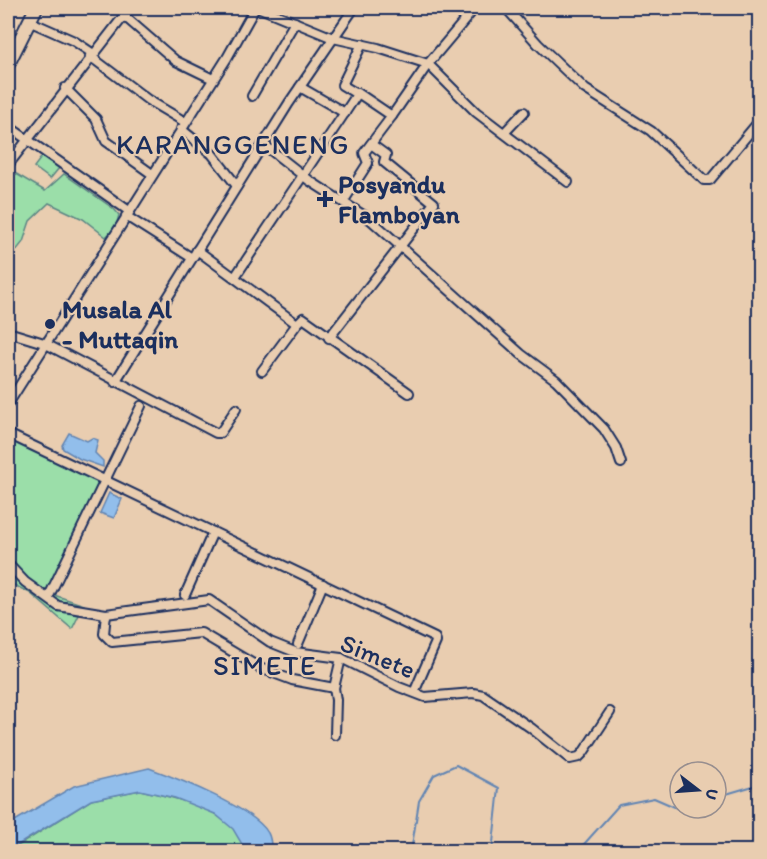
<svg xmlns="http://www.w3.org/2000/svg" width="767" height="859" font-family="Itim,sans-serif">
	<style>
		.green { fill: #9bdea9; stroke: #5b8684; stroke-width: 1.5 }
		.water { fill: #92beeb; stroke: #6285b3; stroke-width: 1.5 }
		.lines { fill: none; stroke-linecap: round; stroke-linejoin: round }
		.stream { stroke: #6285b3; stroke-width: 2 }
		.street-casing { stroke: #1b2f5e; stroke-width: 12 }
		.primary-casing { stroke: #1b2f5e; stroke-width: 16 }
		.street { stroke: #e9cdb0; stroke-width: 8 }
		.primary { stroke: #e9cdb0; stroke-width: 12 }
		.poi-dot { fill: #1b2f5e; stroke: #e9cdb0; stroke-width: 2 }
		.labels { text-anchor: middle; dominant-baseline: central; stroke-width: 4.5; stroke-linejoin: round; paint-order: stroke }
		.poi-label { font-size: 26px; font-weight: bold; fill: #1b2f5e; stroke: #e9cdb0; text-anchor: start }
		.street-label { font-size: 26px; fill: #1b2f5e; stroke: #e9cdb0 }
		.quarter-label { font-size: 28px; letter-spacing: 1.5px; fill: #1b2f5e; stroke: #e9cdb0 }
	</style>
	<rect width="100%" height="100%" fill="#e9cdb0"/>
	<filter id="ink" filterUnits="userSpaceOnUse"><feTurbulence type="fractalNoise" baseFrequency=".0167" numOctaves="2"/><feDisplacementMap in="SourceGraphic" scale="12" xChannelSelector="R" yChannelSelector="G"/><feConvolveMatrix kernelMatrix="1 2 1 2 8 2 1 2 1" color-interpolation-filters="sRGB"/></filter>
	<g filter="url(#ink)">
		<g class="green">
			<polygon points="43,155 59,168 50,179 34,167"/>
			<polygon points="8,169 45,191 64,174 114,209 119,215 116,226 106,237 83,219 49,203 30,221 23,242 8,261"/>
			<polygon points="8,437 102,481 48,593 84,605 72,629 30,593 8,582"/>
			<path d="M140,790C176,798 235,809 246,851L8,852L91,800Z"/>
		</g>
		<g class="water">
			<polygon points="69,433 87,441 92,438 98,440 95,453 103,461 103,467 80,459 63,449 62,445"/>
			<polygon points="109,493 122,499 114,518 100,513"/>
			<path d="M149,768C176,778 254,808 268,833C271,838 271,846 272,851H246L233,829L215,814L175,798L140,790L91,800L8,851V825L74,786Z"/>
		</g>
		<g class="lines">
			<g class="stream">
				<polyline points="716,797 760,784"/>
				<polyline points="411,852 419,801 434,775 456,765 499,788 492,852"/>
				<polyline points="577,852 619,805 654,798 677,808 680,807"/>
			</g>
			<defs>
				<g id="street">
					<polyline points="260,8 333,38 378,48 428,64 476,112 568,182"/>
					<polyline points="506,8 538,44 585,89 651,131 704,180 710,180 760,120"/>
					<polyline points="123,15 176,61 213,79"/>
					<polyline points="31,22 74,41 92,53"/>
					<polyline points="90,56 148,100 185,122"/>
					<polyline points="300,87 345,113"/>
					<polyline points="65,88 96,119 106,141 152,174"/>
					<polyline points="357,94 342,85 362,44"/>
					<polyline points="252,96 295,22"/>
					<polyline points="8,126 129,211"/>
					<polyline points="181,129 212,154 237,186"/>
					<polyline points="504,133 524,112"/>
					<polyline points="263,144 310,181 371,220 521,354 556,380 604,429 616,448 621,463"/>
					<polyline points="8,165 130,8"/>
					<polyline points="343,202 368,163 364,153 392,116"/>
					<polyline points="126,216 192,258"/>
					<polyline points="197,250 297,324 303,318 409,393"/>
					<polyline points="235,277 358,93 392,116 428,64 475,8"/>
					<polyline points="8,332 44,343 216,433 220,433 236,409"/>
					<polyline points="329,338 434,203 384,162 386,155 371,144"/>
					<polyline points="262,371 297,324"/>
					<polyline points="115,382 289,103 354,8"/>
					<polyline points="8,404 227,58 255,8"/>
					<polyline points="8,434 435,638 436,642 416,688"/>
					<polyline points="8,564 25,582 58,606 106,614 209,600 270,642 295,652 341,658 399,687 425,697 473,693 483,695 531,728 570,759 579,757 583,753 610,712"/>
					<polyline points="50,594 141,406"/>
					<polyline points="185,595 213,532"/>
					<polyline points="106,614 104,634 112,642 201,633 260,668 292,680 334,688 336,700 335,735"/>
					<polyline points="298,644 323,584"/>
					<polyline points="334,688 341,658"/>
				</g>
				<polyline id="primary" points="8,64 36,8"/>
			</defs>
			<use href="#street" class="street-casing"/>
			<use href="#primary" class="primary-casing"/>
			<use href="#street" class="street"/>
			<use href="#primary" class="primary"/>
		</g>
	</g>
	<g class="poi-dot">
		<path d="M322 190h6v6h6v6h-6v6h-6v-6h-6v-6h6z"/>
		<circle cx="50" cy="324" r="6"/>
	</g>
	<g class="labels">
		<g class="poi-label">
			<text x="338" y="184">Posyandu<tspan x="338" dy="30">Flamboyan</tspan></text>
			<text x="62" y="309">Musala Al<tspan x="62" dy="30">- Muttaqin</tspan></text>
		</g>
		<g class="street-label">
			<text transform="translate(378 656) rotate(22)">Simete</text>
		</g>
		<g class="quarter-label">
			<text x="233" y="144">KARANGGENENG</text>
			<text x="265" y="665">SIMETE</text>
		</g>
	</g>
	<rect width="767" height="859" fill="none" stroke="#e9cdb0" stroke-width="30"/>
	<rect x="15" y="15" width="737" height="829" fill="none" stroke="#1b2f5e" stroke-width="2" filter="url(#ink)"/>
	<g transform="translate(698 790) rotate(107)"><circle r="28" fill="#e9cdb0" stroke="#978e8f" stroke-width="1.5"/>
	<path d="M0-4.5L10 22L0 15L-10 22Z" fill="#1b2f5e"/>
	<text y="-9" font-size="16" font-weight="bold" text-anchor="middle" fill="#1b2f5e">U</text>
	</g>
</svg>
